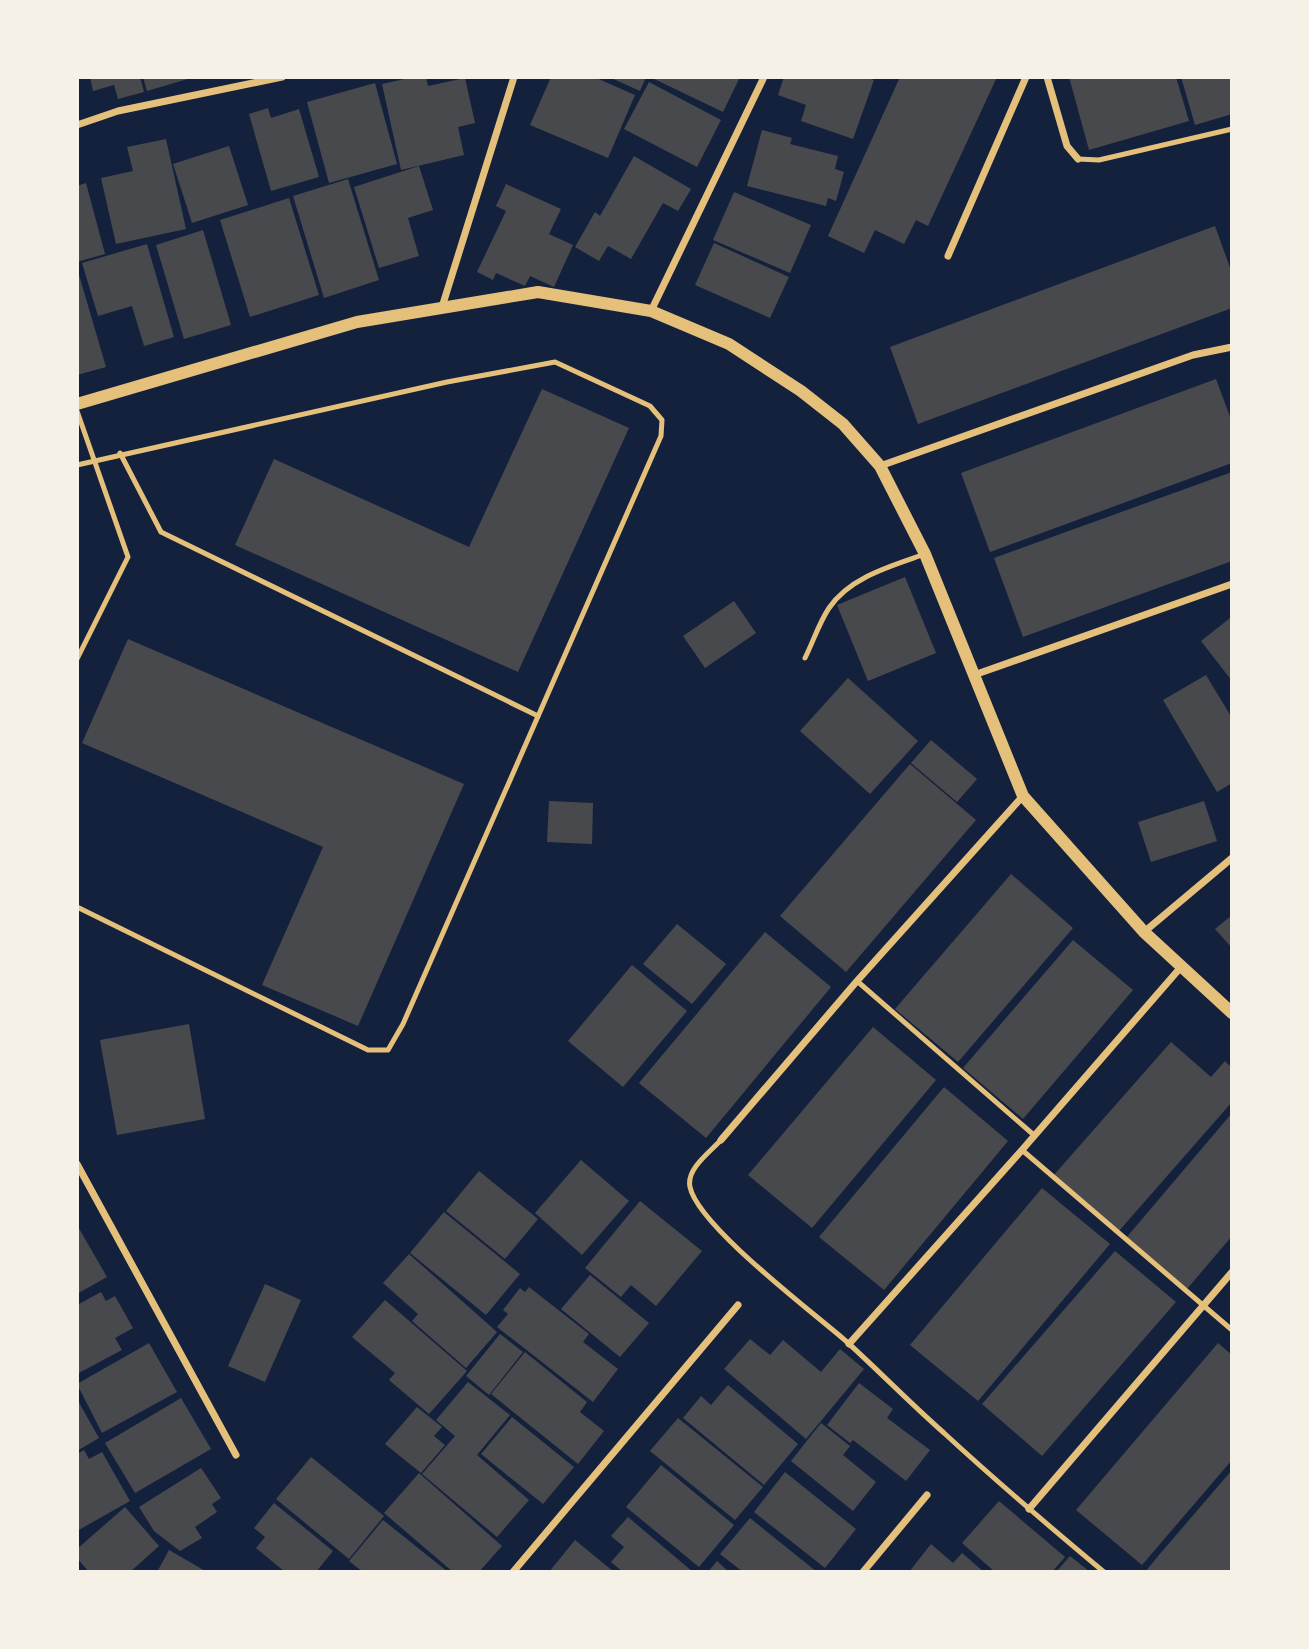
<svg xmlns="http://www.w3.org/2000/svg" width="1309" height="1649" font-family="'Noto Sans',sans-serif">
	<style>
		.building { fill: #48494c }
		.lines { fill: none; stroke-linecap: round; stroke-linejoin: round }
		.service { stroke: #e5c07b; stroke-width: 5 }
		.minor { stroke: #e5c07b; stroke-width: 7 }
		.tertiary { stroke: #e5c07b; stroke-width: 12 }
	</style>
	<rect width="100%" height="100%" fill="#14213d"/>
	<g class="building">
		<polygon points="90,77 140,77 144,92 118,99 114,85 93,91"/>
		<polygon points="143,77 191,77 191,78 147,91"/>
		<polygon points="413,77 426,77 428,86 465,78 475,123 458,127 464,155 401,170 382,84"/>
		<polygon points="551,77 594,77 635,95 608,158 530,125"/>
		<polygon points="609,77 646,77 640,91"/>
		<polygon points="650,77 740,77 723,112"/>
		<polygon points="784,77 865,77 874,80 853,139 801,121 806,105 778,95"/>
		<polygon points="900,77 997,77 928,226 916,220 904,244 875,230 864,253 828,236"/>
		<polygon points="1069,77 1176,77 1189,121 1089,150"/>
		<polygon points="1181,77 1232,77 1232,114 1195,125"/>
		<polygon points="649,82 721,120 697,167 624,129"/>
		<polygon points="375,83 397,164 329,183 307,102"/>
		<polygon points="268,108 271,118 299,109 319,177 271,191 249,114"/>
		<polygon points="762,130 792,138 790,144 838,156 835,169 844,172 836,201 828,198 826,206 747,186"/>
		<polygon points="166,139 186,229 116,244 101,178 133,171 127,147"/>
		<polygon points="229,146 248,205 192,223 173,164"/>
		<polygon points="634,156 691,189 678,211 663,203 631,259 608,246 599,261 575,247 595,212 600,216"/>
		<polygon points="419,166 433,210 408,218 419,256 379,268 354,187"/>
		<polygon points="348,179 379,280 324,298 293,196"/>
		<polygon points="86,183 105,254 77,262 77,186"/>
		<polygon points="506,184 561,209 549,234 573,245 554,287 530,276 525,286 496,273 493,280 477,272 506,211 496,206"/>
		<polygon points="734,192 811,225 790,273 713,240"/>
		<polygon points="289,198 319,295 250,317 220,220"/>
		<polygon points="1215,226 1232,273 1232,308 918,424 890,347"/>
		<polygon points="203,230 231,325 184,339 156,245"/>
		<polygon points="714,243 789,277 770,318 695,285"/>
		<polygon points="147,244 174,337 144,346 132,306 98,316 82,263"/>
		<polygon points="77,268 106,367 77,375"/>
		<polygon points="1216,379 1232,422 1232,463 990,552 961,473"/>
		<polygon points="542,389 629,428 518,672 235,545 274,459 469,547"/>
		<polygon points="1232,472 1232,561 1023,637 994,558"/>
		<polygon points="905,577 936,653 868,681 837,605"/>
		<polygon points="734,601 756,633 705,668 683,636"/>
		<polygon points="1230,618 1232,620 1232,681 1201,641"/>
		<polygon points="128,639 464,784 358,1026 262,985 323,847 82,743"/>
		<polygon points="1206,675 1232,718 1232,783 1217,792 1163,700"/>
		<polygon points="848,678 918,741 870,794 800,731"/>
		<polygon points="931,740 977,779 957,802 911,763"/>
		<polygon points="910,764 976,820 846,972 780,916"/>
		<polygon points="549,801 593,803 592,844 547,842"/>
		<polygon points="1204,801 1217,841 1151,862 1138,822"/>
		<polygon points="1011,874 1073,928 958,1062 895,1009"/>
		<polygon points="1232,915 1232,948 1215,929"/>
		<polygon points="677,924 726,964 692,1004 643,964"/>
		<polygon points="765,932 831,987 706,1138 639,1083"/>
		<polygon points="1073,940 1133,990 1023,1119 963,1068"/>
		<polygon points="632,965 687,1011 623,1087 568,1041"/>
		<polygon points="189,1024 205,1119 117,1135 100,1040"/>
		<polygon points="873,1027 936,1080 812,1228 748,1175"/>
		<polygon points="1171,1042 1211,1077 1225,1061 1232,1068 1232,1102 1118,1232 1053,1176"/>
		<polygon points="944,1087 1008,1141 884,1290 819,1237"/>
		<polygon points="1232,1113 1232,1236 1187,1289 1126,1238"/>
		<polygon points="581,1160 629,1201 582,1255 535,1213"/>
		<polygon points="479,1171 538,1219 505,1259 446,1211"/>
		<polygon points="1042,1188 1110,1244 978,1401 910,1345"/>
		<polygon points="640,1201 702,1251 656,1306 631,1285 621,1297 585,1268"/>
		<polygon points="444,1212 520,1274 486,1315 410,1253"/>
		<polygon points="77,1225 107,1277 77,1294"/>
		<polygon points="1115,1251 1176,1302 1042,1456 982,1404"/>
		<polygon points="409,1254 497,1332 466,1368 412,1321 418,1314 383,1283"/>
		<polygon points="590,1275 649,1323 620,1357 561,1309"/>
		<polygon points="265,1284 301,1300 265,1382 228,1366"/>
		<polygon points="529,1287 589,1334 583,1342 618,1369 593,1402 497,1327 508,1314 503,1310 520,1288 525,1292"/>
		<polygon points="101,1292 106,1301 115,1296 133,1328 115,1338 122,1350 77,1374 77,1305"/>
		<polygon points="385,1300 467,1371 429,1414 389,1380 395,1373 352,1337"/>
		<polygon points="500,1334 523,1352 489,1395 466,1376"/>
		<polygon points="750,1339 770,1355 783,1340 821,1372 840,1349 864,1369 806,1439 724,1369"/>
		<polygon points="149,1343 177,1392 102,1433 77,1384"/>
		<polygon points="1218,1343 1232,1355 1232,1460 1142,1565 1076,1510"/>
		<polygon points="525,1352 587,1402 580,1412 604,1431 578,1464 491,1394"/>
		<polygon points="468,1382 510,1415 477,1455 529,1500 497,1537 422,1474 455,1436 436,1420"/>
		<polygon points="859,1383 893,1409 887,1418 930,1450 906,1481 853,1440 850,1443 827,1425"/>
		<polygon points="728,1385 798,1444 764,1485 683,1418 701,1396 711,1405"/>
		<polygon points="181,1398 211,1449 135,1493 105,1443"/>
		<polygon points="77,1399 99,1438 77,1451"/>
		<polygon points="417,1407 442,1427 434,1436 445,1445 421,1473 385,1444"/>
		<polygon points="512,1417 574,1467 543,1504 481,1454"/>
		<polygon points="678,1418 763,1487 735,1520 650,1451"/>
		<polygon points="821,1423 850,1446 843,1455 876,1482 853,1511 791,1461"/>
		<polygon points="84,1450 89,1459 102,1452 130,1501 77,1531 77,1454"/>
		<polygon points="311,1457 384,1516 349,1559 276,1499"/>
		<polygon points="661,1465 734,1525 699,1567 626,1507"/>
		<polygon points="201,1468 221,1498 212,1504 217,1512 195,1527 202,1538 180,1551 154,1531 139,1507"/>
		<polygon points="1232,1470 1232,1572 1145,1572 1159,1555"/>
		<polygon points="785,1472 856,1529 825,1568 754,1512"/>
		<polygon points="419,1473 502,1546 479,1572 453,1572 384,1513"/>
		<polygon points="999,1501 1065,1557 1052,1572 995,1572 962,1543"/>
		<polygon points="274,1503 333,1551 316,1572 285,1572 256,1548 265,1537 254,1528"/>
		<polygon points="125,1507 159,1546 130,1572 89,1572 77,1558 77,1549"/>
		<polygon points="628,1517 693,1572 623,1572 611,1562 624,1547 611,1536"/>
		<polygon points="750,1518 817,1572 743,1572 720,1554"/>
		<polygon points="383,1520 448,1572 363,1572 349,1561"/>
		<polygon points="575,1540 614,1572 549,1572"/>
		<polygon points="931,1544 953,1563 962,1553 984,1572 909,1572"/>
		<polygon points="169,1550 207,1572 157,1572"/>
		<polygon points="1070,1556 1090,1572 1056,1572"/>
		<polygon points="717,1561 729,1572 708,1572"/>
	</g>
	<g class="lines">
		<g class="service">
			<polyline points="1078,159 1099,160 1232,129"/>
			<polyline points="77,411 128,557 77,659"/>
			<polyline points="120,453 161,532 538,716"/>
			<polyline points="77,465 447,382 555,362 650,406 662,420 661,436 403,1024 388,1050 368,1050 77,907"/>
			<path d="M805,658C813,642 819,623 829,608C850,577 891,566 925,554"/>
			<polyline points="857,981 1035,1136"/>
			<path d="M721,1140C710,1152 686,1169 690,1187C698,1226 814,1313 847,1342C880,1372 911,1404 944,1433C996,1481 1050,1527 1104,1572"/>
			<polyline points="1022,1150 1232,1330"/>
		</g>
		<g class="minor">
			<polyline points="1047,77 1067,146 1078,159"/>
			<polyline points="77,125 118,111 282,77"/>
			<polyline points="948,256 1026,77"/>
			<polyline points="442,307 514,77"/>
			<polyline points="651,311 764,77"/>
			<polyline points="880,466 1193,355 1232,347"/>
			<polyline points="974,675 1232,584"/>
			<polyline points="1144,932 1232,858"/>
			<polyline points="721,1140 857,981 1023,796"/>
			<polyline points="77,1164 236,1455"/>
			<polyline points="849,1344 1022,1150 1181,967"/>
			<polyline points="1029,1509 1232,1272"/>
			<polyline points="513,1572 738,1305"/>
			<polyline points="863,1572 927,1495"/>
		</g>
		<polyline class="tertiary" points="77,404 357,322 538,292 651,311 729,344 801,391 843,424 880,466 925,554 1023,796 1144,932 1232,1013"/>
	</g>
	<rect width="1309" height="1649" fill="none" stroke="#f6f1e7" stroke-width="158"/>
</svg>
